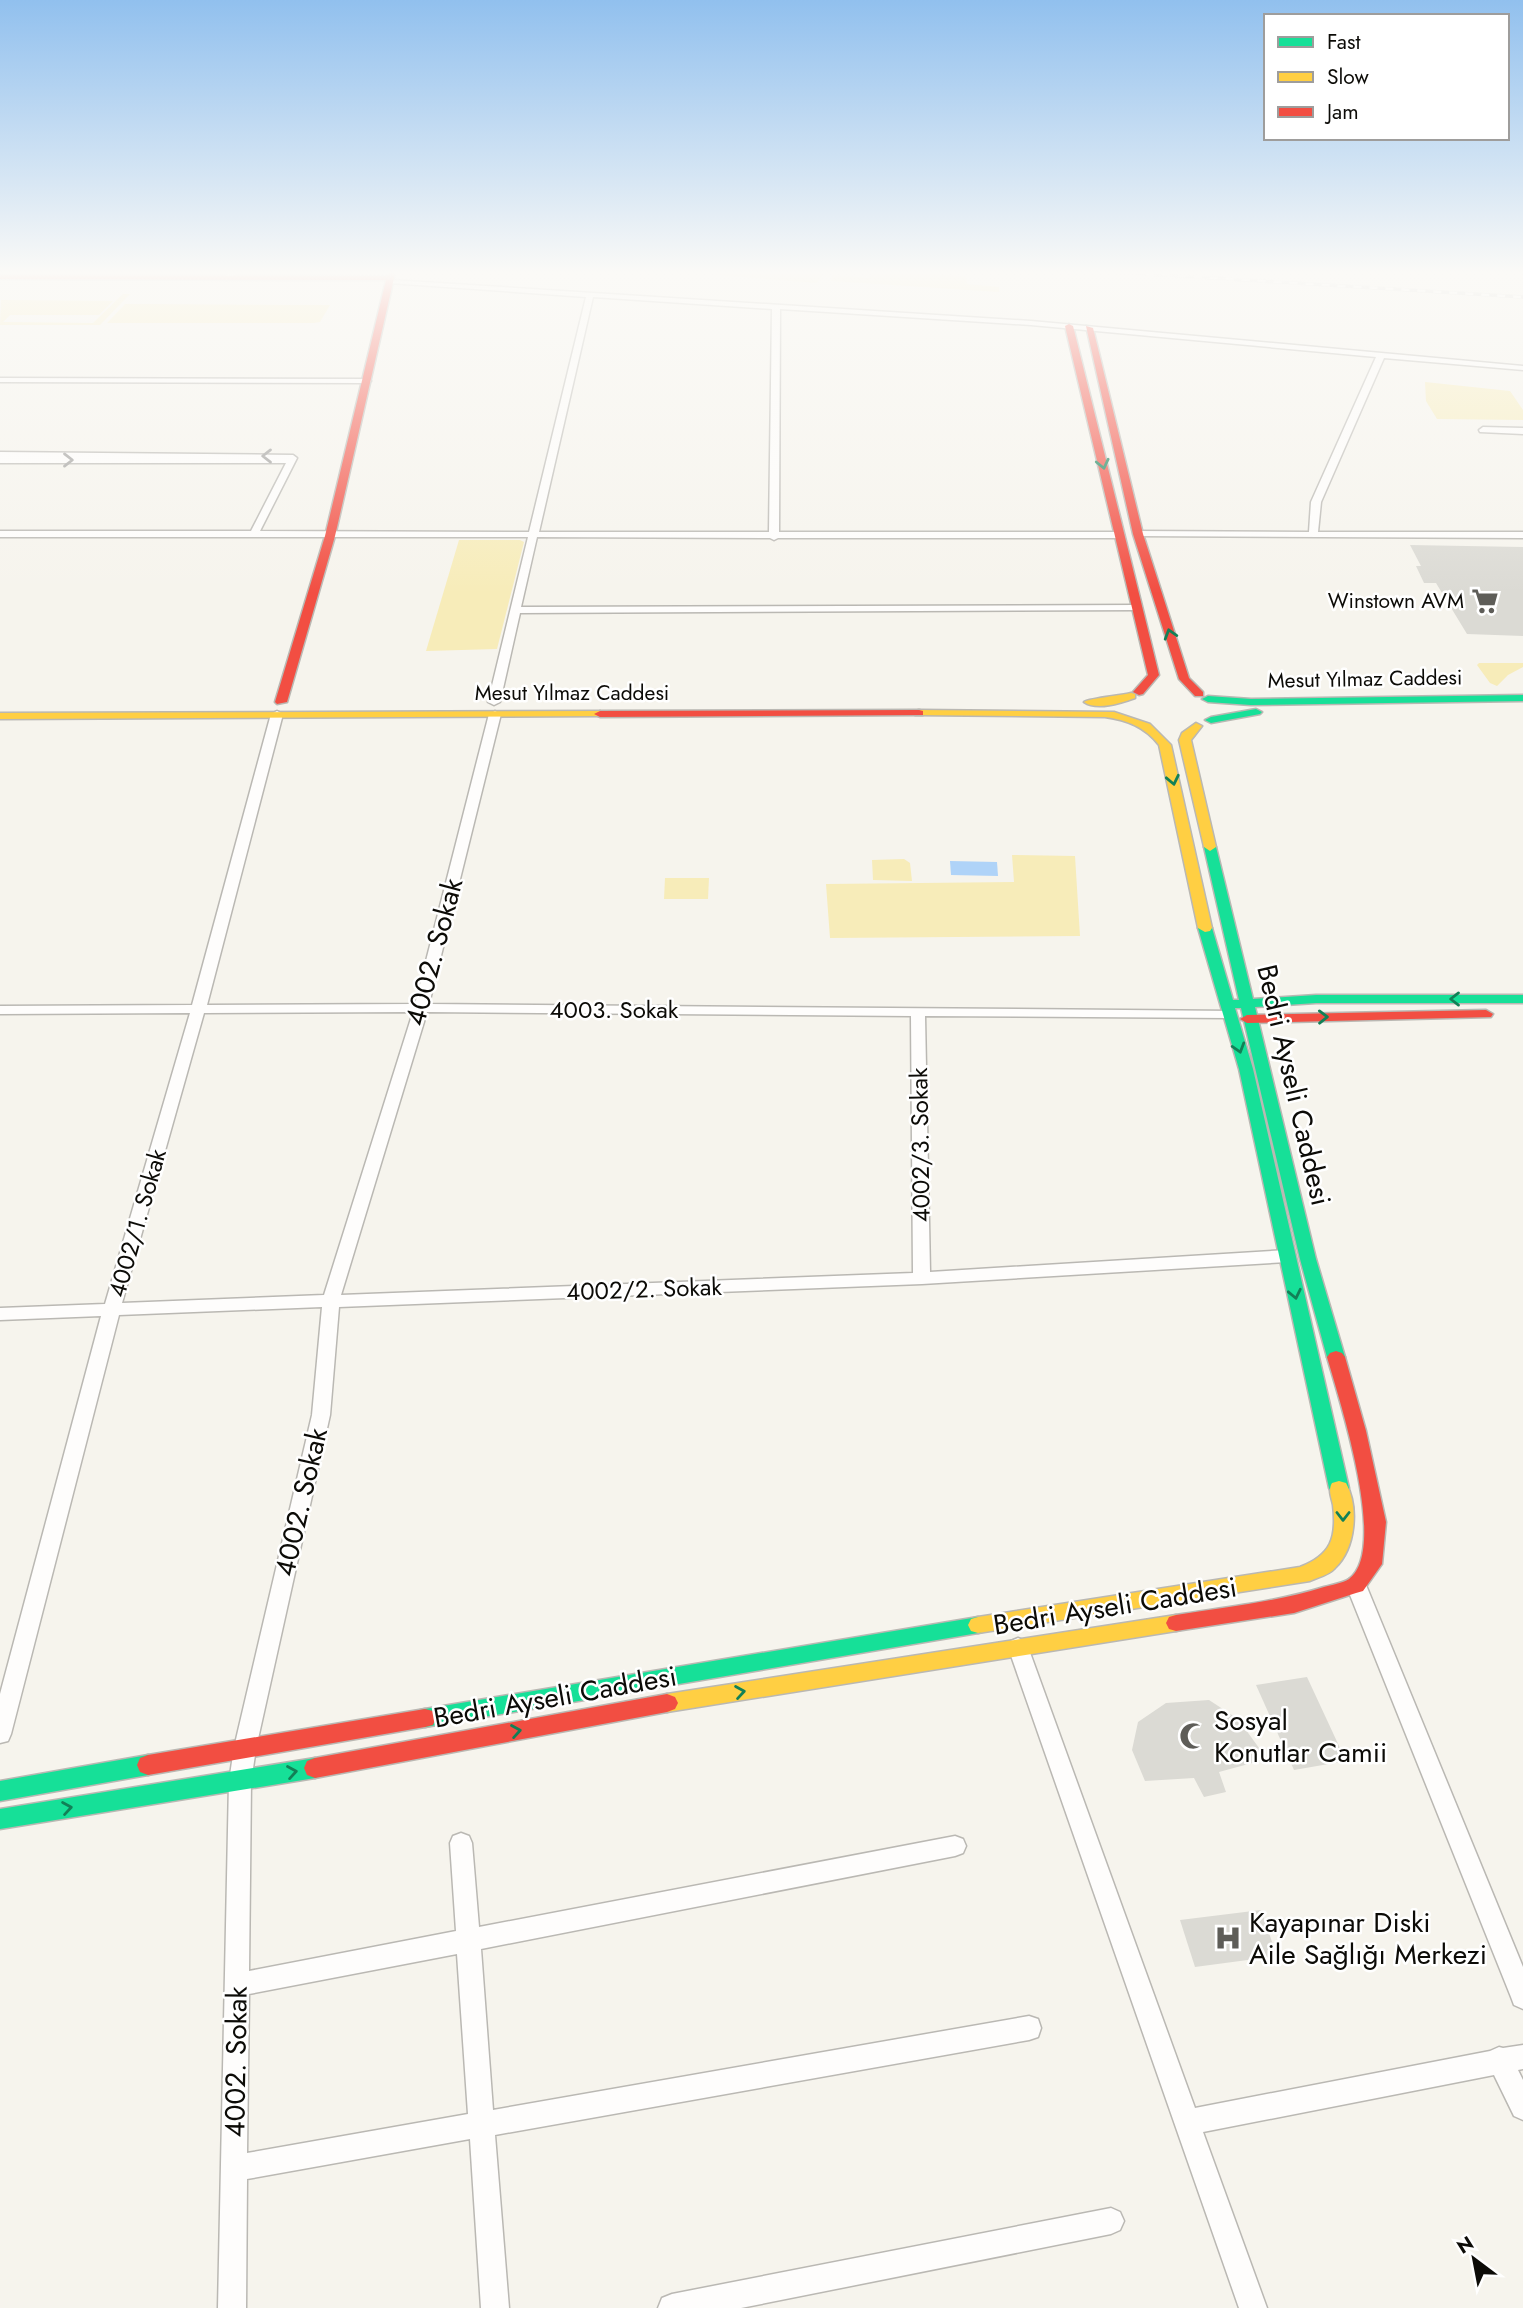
<svg xmlns="http://www.w3.org/2000/svg" width="1523" height="2308" font-family="Jost,sans-serif">
	<style>
		.green { fill: #f7ecb9 }
		.water { fill: #afd3f8 }
		.building { fill: #dbdad4 }
		.lines { fill: none; stroke-linecap: round; stroke-linejoin: round }
		.street-casing { stroke: #bab8b3; stroke-width: 3 }
		.fast-casing { stroke: #bab8b3; stroke-width: 3 }
		.slow-casing { stroke: #bab8b3; stroke-width: 3 }
		.jam-casing { stroke: #bab8b3; stroke-width: 3 }
		.street { fill: #fefdfc; fill-rule: evenodd }
		.fast { fill: #16e098; fill-rule: evenodd }
		.slow { fill: #ffcf43; fill-rule: evenodd }
		.jam { fill: #f24e42; fill-rule: evenodd }
		.rail-casing { stroke: #c7c7c5; stroke-width: 3.5 }
		.rail { stroke: #fff; stroke-width: 2.5; stroke-dasharray: 8; stroke-linecap: butt }
		.oneway { stroke: #9d9c9a }
		.oneway2 { stroke: #128057 }
		.labels { text-anchor: middle; dominant-baseline: central; stroke-width: 5; stroke-linejoin: round; paint-order: stroke }
		.far-poi-label { font-size: 21px; fill: #0c0b07; stroke: #fff; text-anchor: end }
		.far-street-label { font-size: 21px; fill: #0c0b07; stroke: #fff }
		.street-label { font-size: 24px; fill: #0c0b07; stroke: #fff }
		.near-street-label { font-size: 28px; fill: #0c0b07; stroke: #fff }
		.near-poi-label { font-size: 28px; fill: #0c0b07; stroke: #fff; text-anchor: start }
	</style>
	<rect width="100%" height="100%" fill="#f6f4ed"/>
	<g class="green">
		<polygon points="721,270 801,270 800,272 823,274 817,283 716,275"/>
		<polygon points="874,271 966,276 967,284 999,287 999,292 831,281 833,275 868,278"/>
		<polygon points="123,294 130,294 100,325 0,325 1,300 113,301 99,315 10,315 3,322 93,323"/>
		<polygon points="125,304 330,305 320,322 314,323 107,323"/>
		<polygon points="1425,382 1510,391 1523,410 1523,420 1437,419 1426,401"/>
		<polygon points="459,540 520,540 524,542 497,649 426,651"/>
		<polygon points="1479,663 1523,663 1523,667 1508,675 1497,686 1490,683 1477,665"/>
		<polygon points="1012,855 1075,856 1080,936 830,938 826,884 1014,882"/>
		<polygon points="904,859 910,863 912,881 873,880 872,860"/>
		<polygon points="665,878 709,878 708,899 664,899"/>
	</g>
	<polygon class="water" points="950,861 997,862 998,876 951,875"/>
	<g class="building">
		<polygon points="1410,545 1523,547 1523,636 1467,634 1436,583 1424,583 1416,566 1421,566"/>
		<polygon points="1307,1677 1346,1761 1294,1770 1256,1685"/>
		<polygon points="1209,1700 1238,1719 1267,1759 1219,1772 1226,1792 1204,1797 1194,1778 1145,1781 1132,1750 1138,1722 1166,1703"/>
		<polygon points="1261,1910 1277,1956 1195,1967 1180,1920"/>
	</g>
	<g class="lines">
		<defs>
			<g id="street">
				<polygon points="223,270 238,273 226,280 223,278 229,273"/>
				<path d="M391,280L1031,321L1523,366V370L1384,358L1321,502L1318,532H1523V538L1135,536V532L1138,531L1309,532L1311,502L1376,357L1031,325L780,309L779,532H1119L1124,535L1119,538H778L774,540L770,538L537,537L521,607L1137,605L1141,606V610L520,613L500,702L494,705L488,702L528,537H0V531H251L286,463H0V452L293,455L297,458L260,531L529,532L586,297L389,283ZM593,297L772,309L769,532H539Z"/>
				<polygon points="0,378 367,379 371,381 367,383 0,382"/>
				<polygon points="1483,427 1523,428 1523,434 1480,432 1479,430"/>
				<path d="M277,711L283,714L207,1005L415,1004L489,714L495,711L501,714L429,1004L1234,1011L1236,1014L1229,1018L925,1016L930,1272L1287,1250L1295,1256L1287,1262L922,1284L339,1307L330,1415L256,1748L251,1782L249,1971L456,1931L450,1843L453,1836L461,1833L469,1836L472,1843L479,1927L955,1836L963,1839L966,1846L963,1853L955,1856L481,1949L493,2110L1029,2016L1038,2019L1041,2028L1038,2037L1029,2040L495,2135L509,2308H481L470,2139L247,2179L246,2308H218L229,1782L234,1748L312,1415L322,1307L119,1315L11,1734L8,1741L0,1743V1694L101,1316L0,1320V1308L105,1304L190,1013L0,1014V1006L192,1005L271,714ZM413,1012L324,1295L122,1303L204,1013ZM427,1012L911,1016L913,1273L341,1295ZM457,1954L468,2114L247,2153L249,1994Z"/>
				<polygon points="1356,1577 1363,1579 1366,1585 1523,1967 1523,2009 1514,2005 1511,1997 1346,1585 1349,1579"/>
				<polygon points="1018,1638 1025,1641 1028,1647 1195,2108 1490,2051 1499,2047 1503,2048 1523,2045 1523,2069 1518,2070 1523,2080 1523,2120 1514,2116 1494,2075 1203,2132 1267,2308 1239,2308 1008,1647 1011,1641"/>
				<polygon points="1111,2208 1120,2212 1124,2221 1120,2230 1111,2234 741,2308 658,2308 662,2298 672,2294"/>
			</g>
			<g id="fast">
				<polygon points="1523,695 1523,701 1251,705 1208,702 1202,699 1208,696 1251,699"/>
				<polygon points="1256,709 1262,712 1260,714 1211,723 1205,720 1211,717"/>
				<polygon points="1210,843 1216,847 1253,999 1316,995 1523,995 1523,1003 1316,1003 1255,1007 1316,1259 1345,1357 1342,1361 1330,1361 1327,1357 1300,1259 1241,1008 1235,1008 1253,1069 1349,1488 1346,1493 1339,1495 1332,1493 1329,1488 1239,1069 1198,928 1205,924 1212,928 1233,1000 1239,1000 1204,847"/>
				<polygon points="978,1617 985,1619 988,1625 985,1631 978,1633 425,1727 417,1725 414,1718 417,1711 425,1709"/>
				<polygon points="148,1755 156,1758 159,1765 156,1772 148,1775 0,1801 0,1781"/>
				<polygon points="315,1758 323,1761 326,1768 323,1775 315,1778 0,1829 0,1809"/>
			</g>
			<g id="slow">
				<path d="M1131,693L1135,694V698C1121,703 1097,711 1084,702C1091,698 1119,696 1131,693Z"/>
				<path d="M919,710L1114,712L1150,724L1171,745L1212,928L1210,931L1205,932L1198,928L1159,745C1145,727 1127,720 1105,717L915,715V711Z"/>
				<polygon points="600,711 606,714 604,716 0,719 0,713"/>
				<polygon points="1196,723 1202,726 1191,740 1216,847 1210,851 1204,847 1179,740 1182,733"/>
				<path d="M1339,1481L1346,1483C1359,1507 1356,1548 1335,1568C1329,1575 1318,1577 1310,1581L978,1633L971,1631L968,1625L971,1619L978,1617L1300,1567C1331,1555 1337,1538 1333,1505C1331,1496 1328,1490 1332,1483Z"/>
				<polygon points="1176,1615 1183,1617 1186,1623 1183,1629 1176,1631 667,1712 659,1709 656,1703 659,1697 667,1694"/>
			</g>
			<g id="jam">
				<polygon points="389,270 395,270 394,278 335,536 287,702 277,704 275,702 325,536 386,280 0,279 0,275 387,276"/>
				<polygon points="1069,324 1073,326 1159,675 1143,694 1139,695 1133,692 1148,675 1065,326"/>
				<polygon points="1086,326 1093,328 1143,534 1189,678 1203,692 1203,696 1195,696 1179,679 1133,534"/>
				<polygon points="919,710 923,711 923,715 600,717 594,714 600,711"/>
				<polygon points="1486,1010 1493,1014 1491,1017 1247,1023 1240,1019 1247,1015"/>
				<path d="M1336,1351L1342,1353L1345,1357L1366,1431L1386,1522L1382,1564L1363,1591L1356,1593L1294,1613L1176,1631L1169,1629L1166,1623L1169,1617L1176,1615C1226,1607 1276,1602 1324,1587C1331,1585 1343,1583 1349,1579C1389,1550 1339,1399 1327,1357L1330,1353Z"/>
				<polygon points="667,1694 675,1697 678,1703 675,1709 667,1712 315,1778 307,1775 304,1768 307,1761 315,1758"/>
				<polygon points="425,1709 433,1711 436,1718 433,1725 425,1727 148,1775 140,1772 137,1765 140,1758 148,1755"/>
			</g>
		</defs>
		<use href="#street" class="street-casing"/>
		<use href="#fast" class="fast-casing"/>
		<use href="#slow" class="slow-casing"/>
		<use href="#jam" class="jam-casing"/>
		<use href="#street" class="street"/>
		<use href="#fast" class="fast"/>
		<use href="#slow" class="slow"/>
		<use href="#jam" class="jam"/>
		<defs>
			<polyline id="rail" points="1082,270 1523,297"/>
		</defs>
		<use href="#rail" class="rail-casing"/>
		<use href="#rail" class="rail"/>
	</g>
	<defs><path id="oneway-chevron" d="M-2-3.5L2.5 0L-2 3.5" fill="none" stroke-width="1.6" stroke-linecap="round" stroke-linejoin="round" transform="scale(1.75)"/></defs>
	<g class="oneway">
		<use href="#oneway-chevron" transform="translate(267 456) rotate(-180)"/>
		<use href="#oneway-chevron" transform="translate(68 460)"/>
	</g>
	<g class="oneway2">
		<use href="#oneway-chevron" transform="translate(1103 464) rotate(77)"/>
		<use href="#oneway-chevron" transform="translate(1170 634) rotate(-107)"/>
		<use href="#oneway-chevron" transform="translate(1173 780) rotate(78)"/>
		<use href="#oneway-chevron" transform="translate(1455 999) rotate(-180)"/>
		<use href="#oneway-chevron" transform="translate(1323 1017) rotate(-1)"/>
		<use href="#oneway-chevron" transform="translate(1239 1048) rotate(73)"/>
		<use href="#oneway-chevron" transform="translate(1295 1294) rotate(78)"/>
		<use href="#oneway-chevron" transform="translate(1343 1516) rotate(90)"/>
		<use href="#oneway-chevron" transform="translate(740 1692) rotate(-9)"/>
		<use href="#oneway-chevron" transform="translate(516 1731) rotate(-10)"/>
		<use href="#oneway-chevron" transform="translate(292 1772) rotate(-10)"/>
		<use href="#oneway-chevron" transform="translate(67 1808) rotate(-9)"/>
	</g>
	<linearGradient id="sky" x2="0" y2="1"><stop stop-color="#91c0ee"/><stop offset="0.46" stop-color="#fbfaf7"/><stop offset="1" stop-color="#fbfaf7" stop-opacity="0"/></linearGradient>
	<rect width="1523" height="593" fill="url(#sky)"/>
	<defs>
		<symbol id="supermarket-bare" viewBox="-9 -9 18 18"><path d="M-6-5.5h2.5l.6 2H6L4.5 2H-2.5L-4.4-4H-6ZM-1.5 3.2a1.3 1.3 0 1 0 .1 0ZM3 3.2a1.3 1.3 0 1 0 .1 0Z" fill="#5e5d58" stroke="#fff" stroke-width="2.5" paint-order="stroke"/></symbol>
		<symbol id="mosque-bare" viewBox="-9 -9 18 18"><path d="M3.5-4.9A6 6 0 1 0 3.5 4.9A5 5 0 1 1 3.5-4.9Z" fill="#5e5d58" stroke="#fff" stroke-width="2.5" paint-order="stroke"/></symbol>
		<symbol id="hospital-bare" viewBox="-9 -9 18 18"><path d="M-5-5h3v3.5h4V-5h3V5h-3V1.5h-4V5h-3Z" fill="#5e5d58" stroke="#fff" stroke-width="2.5" paint-order="stroke"/></symbol>
	</defs>
	<g fill-rule="evenodd">
		<use href="#supermarket-bare" x="1466" y="582" width="38" height="38"/>
		<use href="#mosque-bare" x="1174" y="1717" width="38" height="38"/>
		<use href="#hospital-bare" x="1209" y="1919" width="38" height="38"/>
	</g>
	<g class="labels">
		<g class="far-poi-label">
			<text x="1464" y="601">Winstown AVM</text>
		</g>
		<g class="far-street-label">
			<text transform="translate(1365 679) rotate(-1)">Mesut Yılmaz Caddesi</text>
			<text x="572" y="693">Mesut Yılmaz Caddesi</text>
		</g>
		<g class="street-label">
			<text x="614" y="1009">4003. Sokak</text>
			<text transform="translate(920 1145) rotate(-91)">4002/3. Sokak</text>
			<text transform="translate(137 1223) rotate(-74)">4002/1. Sokak</text>
			<text transform="translate(644 1289) rotate(-2)">4002/2. Sokak</text>
		</g>
		<g class="near-street-label">
			<text transform="translate(434 952) rotate(-75)">4002. Sokak</text>
			<text transform="translate(1294 1085) rotate(77)">Bedri Ayseli Caddesi</text>
			<text transform="translate(301 1502) rotate(-77)">4002. Sokak</text>
			<text transform="translate(1115 1606) rotate(-9)">Bedri Ayseli Caddesi</text>
			<text transform="translate(555 1697) rotate(-10)">Bedri Ayseli Caddesi</text>
			<text transform="translate(236 2062) rotate(-89)">4002. Sokak</text>
		</g>
		<g class="near-poi-label">
			<text x="1214" y="1720">Sosyal<tspan x="1214" dy="32">Konutlar Camii</tspan></text>
			<text x="1249" y="1922">Kayapınar Diski<tspan x="1249" dy="32">Aile Sağlığı Merkezi</tspan></text>
		</g>
	</g>
	<rect x="1264" y="14" width="245" height="126" fill="#ffffff" stroke="#9e9d9c" stroke-width="2"/>
	<rect x="1278" y="37" width="35" height="10" fill="#16e098" stroke="#9e9d9c" stroke-width="2"/>
	<text x="1327" y="49" font-size="21" fill="#0c0b07">Fast</text>
	<rect x="1278" y="72" width="35" height="10" fill="#ffcf43" stroke="#9e9d9c" stroke-width="2"/>
	<text x="1327" y="84" font-size="21" fill="#0c0b07">Slow</text>
	<rect x="1278" y="107" width="35" height="10" fill="#f24e42" stroke="#9e9d9c" stroke-width="2"/>
	<text x="1327" y="119" font-size="21" fill="#0c0b07">Jam</text>
	<g transform="translate(1474 2259) rotate(328)" stroke="#ffffff" stroke-width="5" paint-order="stroke">
	<path d="M0-5L12 26L0 18L-12 26Z" fill="#0c0b07"/>
	<text y="-10" font-size="19" font-weight="bold" text-anchor="middle" fill="#0c0b07">N</text>
	</g>
</svg>
